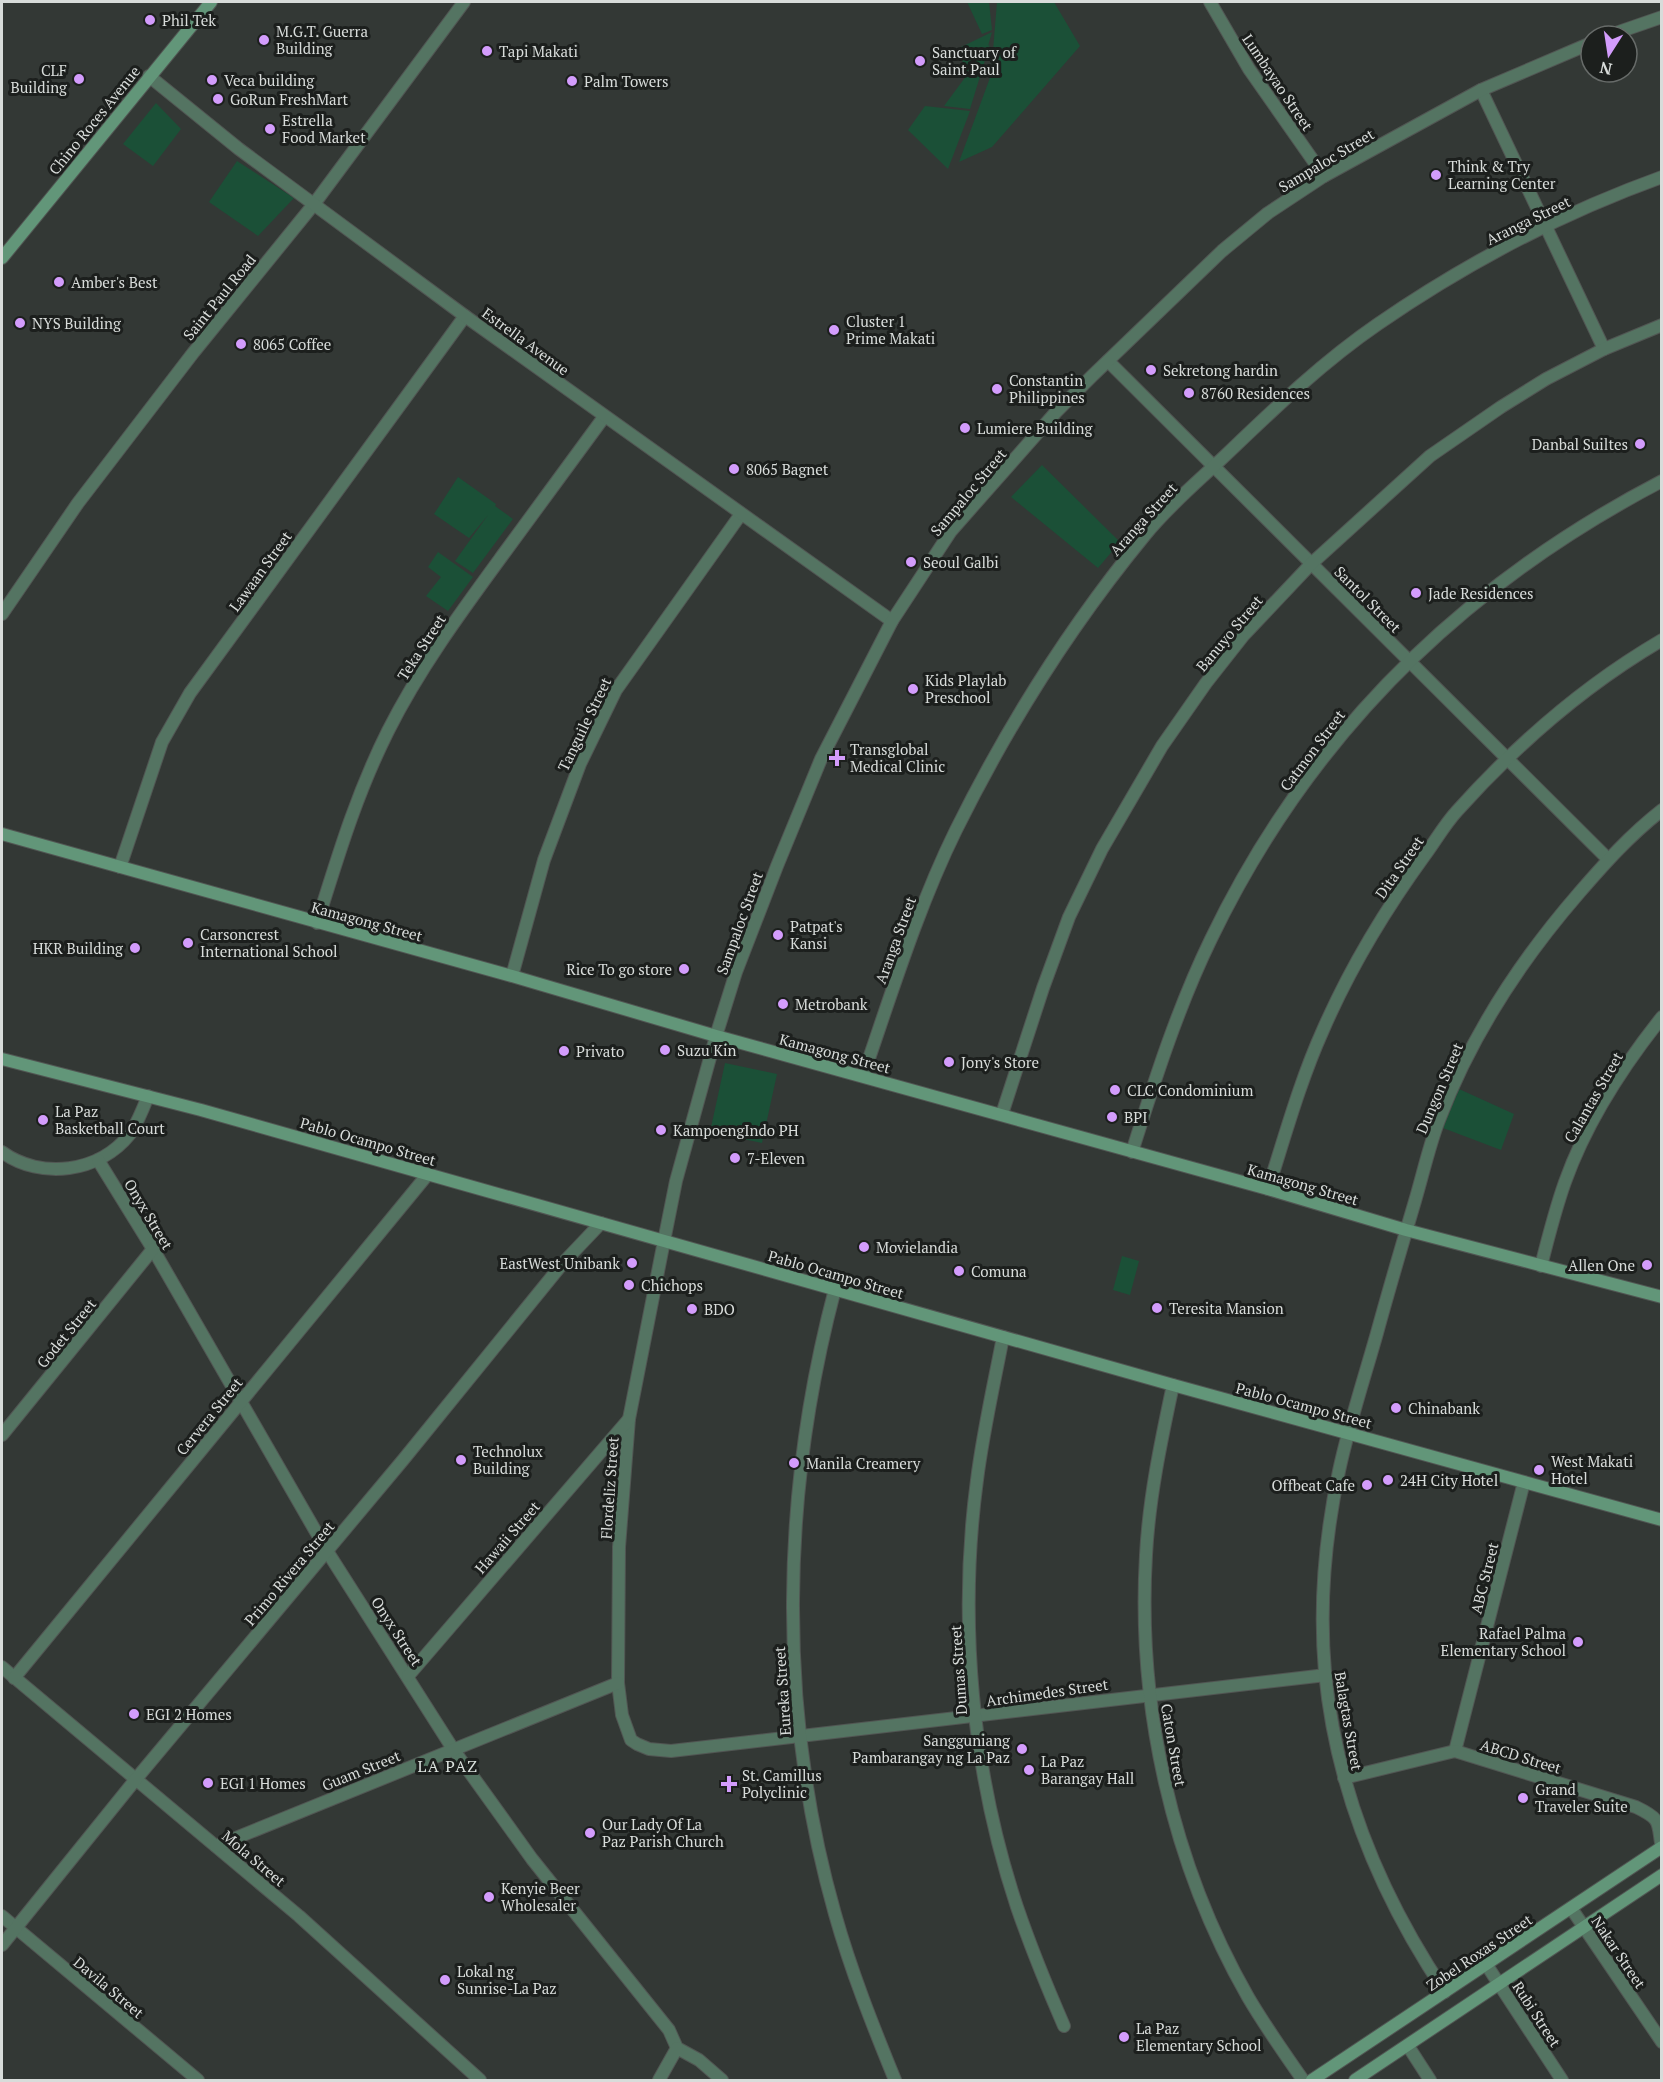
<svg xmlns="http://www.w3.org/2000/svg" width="1663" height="2082" font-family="'PT Serif',serif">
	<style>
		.green { fill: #1b5037 }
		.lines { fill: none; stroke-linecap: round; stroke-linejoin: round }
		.minor-casing { stroke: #515653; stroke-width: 14 }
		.tertiary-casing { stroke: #515653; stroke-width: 14 }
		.secondary-casing { stroke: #515653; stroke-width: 14 }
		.minor { stroke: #547462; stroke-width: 12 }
		.tertiary { stroke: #547462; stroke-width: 12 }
		.secondary { stroke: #629679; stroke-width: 12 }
		.poi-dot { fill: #d39cfc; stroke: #1c1f1d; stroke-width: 2 }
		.labels { text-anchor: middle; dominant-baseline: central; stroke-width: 6; stroke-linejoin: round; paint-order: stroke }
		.poi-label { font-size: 15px; fill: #d8dcda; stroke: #1c1f1d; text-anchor: start }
		.street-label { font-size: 15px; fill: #d8dcda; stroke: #1c1f1d }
		.neighbourhood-label { font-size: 16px; letter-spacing: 1.5px; fill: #dce3df; stroke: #1c1f1d }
	</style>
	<rect width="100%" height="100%" fill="#333835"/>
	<g class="green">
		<polygon points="967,2 989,2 992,30 982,34"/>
		<polygon points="997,2 1054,2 1080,46 992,147 959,162 991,75"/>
		<polygon points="992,32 988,46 990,44 970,109 944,106 978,60 967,72 957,49"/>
		<polygon points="156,103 181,129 153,166 123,144"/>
		<polygon points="925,106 970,111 948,169 908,130"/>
		<polygon points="237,161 294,198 258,236 209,202"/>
		<polygon points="1042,465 1120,542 1098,568 1011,497"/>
		<polygon points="458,477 496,504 495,506 513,519 473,573 455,561 488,515 469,538 434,514"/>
		<polygon points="438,552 473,577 448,611 426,596 441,577 428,567"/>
		<polygon points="725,1063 777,1074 762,1143 710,1132"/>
		<polygon points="1459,1089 1514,1114 1501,1150 1443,1128"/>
		<polygon points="1122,1256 1139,1261 1130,1295 1113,1290"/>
	</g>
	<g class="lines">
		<defs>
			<g id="minor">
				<polyline points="1210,2 1249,69 1324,176"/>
				<polyline points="1481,90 1604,349"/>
				<polyline points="1108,361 1608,859"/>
				<polyline points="2,614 78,503 193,353 314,204 464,2"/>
				<polyline points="120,867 162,742 190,693 465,316"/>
				<path d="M317,923C338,856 356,795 388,731C419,669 461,612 502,556C536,510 570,463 604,417"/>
				<polyline points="512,976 544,860 580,764 616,690 741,514"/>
				<path d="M863,1076C891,995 918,907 956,830C1008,725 1071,625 1145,535C1170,504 1202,478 1230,451C1277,406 1324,361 1378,324C1465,264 1562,213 1662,177"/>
				<polyline points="1002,1114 1043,988 1069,917 1102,849 1162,746 1206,683 1243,636 1311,564 1430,456 1501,407 1546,379 1604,349 1662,325"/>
				<path d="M2,1152C41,1180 99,1173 130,1134C138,1122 143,1109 148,1096"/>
				<path d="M1132,1152C1155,1079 1178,1007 1211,939C1309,735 1462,585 1662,481"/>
				<polyline points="98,1160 153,1249 327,1551 453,1749 532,1859 669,2030 677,2048 699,2060 722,2080"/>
				<path d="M1268,1189C1285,1136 1300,1081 1323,1030C1350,968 1385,910 1425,855C1436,840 1445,824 1457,811C1517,744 1585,685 1662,640"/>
				<polyline points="664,1241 629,1419 619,1547 618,1683 622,1715 631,1740 637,1744 649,1749 671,1751 1326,1675"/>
				<path d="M1541,1266C1548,1238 1555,1210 1565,1182C1586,1123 1623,1066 1662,1017"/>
				<path d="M835,1289C781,1493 777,1710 835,1914C851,1971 873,2026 895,2080"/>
				<path d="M1003,1337C994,1384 983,1432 977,1480C958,1621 972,1772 1017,1907C1031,1948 1047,1987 1064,2026"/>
				<path d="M1173,1385C1161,1441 1149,1498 1146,1555C1137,1707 1172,1864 1248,1997C1265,2026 1284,2053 1303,2080"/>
				<polyline points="2,1435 153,1249"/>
				<polyline points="2,1667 299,1916 480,2080"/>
				<polyline points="408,1676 629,1419"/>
				<polyline points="14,1678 428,1174"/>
				<polyline points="1455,1751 1524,1482"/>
				<path d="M1344,1778L1455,1751L1636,1807C1663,1820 1657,1822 1662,1849"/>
				<polyline points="216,1846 618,1683"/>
				<polyline points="2,1916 198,2080"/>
				<polyline points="2,1945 136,1779 403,1460 563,1263 601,1223"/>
				<polyline points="1486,1964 1499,1984"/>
				<path d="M1445,1992C1380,1895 1336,1790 1325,1672C1319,1604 1325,1537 1339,1471C1349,1424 1364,1379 1377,1333C1389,1289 1402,1245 1415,1201C1423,1174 1429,1146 1439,1120C1471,1036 1520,961 1579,893C1605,863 1630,835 1662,810"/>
				<polyline points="1408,2046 1430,2080"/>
				<polyline points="659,2080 677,2048"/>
			</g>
			<g id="tertiary">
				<polyline points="1607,36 1662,17"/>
				<polyline points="149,76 239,149 465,316 892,621"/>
				<polyline points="664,1241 676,1181 716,1036 736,972 777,866 821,759 892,621 951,531 1056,412 1092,376 1222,251 1268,213 1324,176 1481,90 1591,43"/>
				<polyline points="1571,1908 1662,2042"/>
				<polyline points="1499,1984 1562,2080"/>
			</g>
			<g id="secondary">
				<polyline points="2,258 211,2"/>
				<polyline points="2,834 512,976 716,1036 1268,1189 1406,1230 1662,1297"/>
				<polyline points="2,1059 201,1110 1173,1385 1662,1520"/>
				<polyline points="1312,2080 1662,1847"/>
				<polyline points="1355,2080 1662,1875"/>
			</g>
		</defs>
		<use href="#minor" class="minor-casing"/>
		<use href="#tertiary" class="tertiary-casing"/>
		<use href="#secondary" class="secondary-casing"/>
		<use href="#minor" class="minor"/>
		<use href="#tertiary" class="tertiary"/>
		<use href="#secondary" class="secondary"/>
	</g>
	<g class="poi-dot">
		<circle cx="150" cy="20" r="6"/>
		<circle cx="264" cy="40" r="6"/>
		<circle cx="487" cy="51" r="6"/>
		<circle cx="920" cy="61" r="6"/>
		<circle cx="79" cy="79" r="6"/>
		<circle cx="212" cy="80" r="6"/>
		<circle cx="572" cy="81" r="6"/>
		<circle cx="218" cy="99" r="6"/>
		<circle cx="270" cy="129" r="6"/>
		<circle cx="1436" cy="175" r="6"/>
		<circle cx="59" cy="282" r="6"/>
		<circle cx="20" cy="323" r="6"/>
		<circle cx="834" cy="330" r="6"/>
		<circle cx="241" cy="344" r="6"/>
		<circle cx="1151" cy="370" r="6"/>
		<circle cx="997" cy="389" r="6"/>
		<circle cx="1189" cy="393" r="6"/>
		<circle cx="965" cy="428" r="6"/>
		<circle cx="1640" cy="444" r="6"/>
		<circle cx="734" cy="469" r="6"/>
		<circle cx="911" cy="562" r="6"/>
		<circle cx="1416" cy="593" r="6"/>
		<circle cx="913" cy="689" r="6"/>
		<path d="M834 749h6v6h6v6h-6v6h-6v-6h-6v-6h6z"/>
		<circle cx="778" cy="935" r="6"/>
		<circle cx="188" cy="943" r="6"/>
		<circle cx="135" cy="948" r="6"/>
		<circle cx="684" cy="969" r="6"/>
		<circle cx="783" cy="1004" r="6"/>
		<circle cx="665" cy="1050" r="6"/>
		<circle cx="564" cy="1051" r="6"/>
		<circle cx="949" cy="1062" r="6"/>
		<circle cx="1115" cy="1090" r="6"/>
		<circle cx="1112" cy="1117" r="6"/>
		<circle cx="43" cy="1120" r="6"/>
		<circle cx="661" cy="1130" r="6"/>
		<circle cx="735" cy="1158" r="6"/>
		<circle cx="864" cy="1247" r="6"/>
		<circle cx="632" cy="1263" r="6"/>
		<circle cx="1647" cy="1265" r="6"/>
		<circle cx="959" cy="1271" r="6"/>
		<circle cx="629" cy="1285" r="6"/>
		<circle cx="1157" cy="1308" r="6"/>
		<circle cx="692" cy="1309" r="6"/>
		<circle cx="1396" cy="1408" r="6"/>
		<circle cx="461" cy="1460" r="6"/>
		<circle cx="794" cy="1463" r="6"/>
		<circle cx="1539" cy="1470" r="6"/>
		<circle cx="1388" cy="1480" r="6"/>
		<circle cx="1367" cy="1485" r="6"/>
		<circle cx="1578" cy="1642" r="6"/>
		<circle cx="134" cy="1714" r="6"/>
		<circle cx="1022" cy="1749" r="6"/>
		<circle cx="1029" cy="1770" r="6"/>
		<circle cx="208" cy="1783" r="6"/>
		<path d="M726 1775h6v6h6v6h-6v6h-6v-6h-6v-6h6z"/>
		<circle cx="1523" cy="1798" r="6"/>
		<circle cx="590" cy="1833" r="6"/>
		<circle cx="489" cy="1897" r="6"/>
		<circle cx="445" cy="1980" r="6"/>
		<circle cx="1124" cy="2037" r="6"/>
	</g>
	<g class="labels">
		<g class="poi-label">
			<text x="162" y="20">Phil Tek</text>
			<text x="276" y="31">M.G.T. Guerra<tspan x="276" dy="17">Building</tspan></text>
			<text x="499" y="51">Tapi Makati</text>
			<text x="932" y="52">Sanctuary of<tspan x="932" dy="17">Saint Paul</tspan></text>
			<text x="67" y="70" text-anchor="end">CLF<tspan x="67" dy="17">Building</tspan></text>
			<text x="224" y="80">Veca building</text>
			<text x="584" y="81">Palm Towers</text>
			<text x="230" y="99">GoRun FreshMart</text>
			<text x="282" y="120">Estrella<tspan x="282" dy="17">Food Market</tspan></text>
			<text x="1448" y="166">Think &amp; Try<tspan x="1448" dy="17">Learning Center</tspan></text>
			<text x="71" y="282">Amber's Best</text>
			<text x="846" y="321">Cluster 1<tspan x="846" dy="17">Prime Makati</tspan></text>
			<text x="32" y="323">NYS Building</text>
			<text x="253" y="344">8065 Coffee</text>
			<text x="1163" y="370">Sekretong hardin</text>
			<text x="1009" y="380">Constantin<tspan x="1009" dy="17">Philippines</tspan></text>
			<text x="1201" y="393">8760 Residences</text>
			<text x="977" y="428">Lumiere Building</text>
			<text x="1628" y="444" text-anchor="end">Danbal Suiltes</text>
			<text x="746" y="469">8065 Bagnet</text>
			<text x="923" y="562">Seoul Galbi</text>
			<text x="1428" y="593">Jade Residences</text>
			<text x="925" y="680">Kids Playlab<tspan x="925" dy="17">Preschool</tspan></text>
			<text x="850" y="749">Transglobal<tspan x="850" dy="17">Medical Clinic</tspan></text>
			<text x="790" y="926">Patpat's<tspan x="790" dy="17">Kansi</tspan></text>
			<text x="200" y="934">Carsoncrest<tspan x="200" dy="17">International School</tspan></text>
			<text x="123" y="948" text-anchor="end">HKR Building</text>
			<text x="672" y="969" text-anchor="end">Rice To go store</text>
			<text x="795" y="1004">Metrobank</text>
			<text x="677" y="1050">Suzu Kin</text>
			<text x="576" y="1051">Privato</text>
			<text x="961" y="1062">Jony's Store</text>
			<text x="1127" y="1090">CLC Condominium</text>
			<text x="55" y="1111">La Paz<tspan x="55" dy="17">Basketball Court</tspan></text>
			<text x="1124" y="1117">BPI</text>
			<text x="673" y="1130">KampoengIndo PH</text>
			<text x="747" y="1158">7-Eleven</text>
			<text x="876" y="1247">Movielandia</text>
			<text x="620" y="1263" text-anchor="end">EastWest Unibank</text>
			<text x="1635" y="1265" text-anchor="end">Allen One</text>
			<text x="971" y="1271">Comuna</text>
			<text x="641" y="1285">Chichops</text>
			<text x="1169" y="1308">Teresita Mansion</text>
			<text x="704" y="1309">BDO</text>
			<text x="1408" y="1408">Chinabank</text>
			<text x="473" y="1451">Technolux<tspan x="473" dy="17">Building</tspan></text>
			<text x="1551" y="1461">West Makati<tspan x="1551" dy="17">Hotel</tspan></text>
			<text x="806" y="1463">Manila Creamery</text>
			<text x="1400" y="1480">24H City Hotel</text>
			<text x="1355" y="1485" text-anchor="end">Offbeat Cafe</text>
			<text x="1566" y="1633" text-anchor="end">Rafael Palma<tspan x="1566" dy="17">Elementary School</tspan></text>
			<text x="146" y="1714">EGI 2 Homes</text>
			<text x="1010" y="1740" text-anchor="end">Sangguniang<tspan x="1010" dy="17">Pambarangay ng La Paz</tspan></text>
			<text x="1041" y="1761">La Paz<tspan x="1041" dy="17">Barangay Hall</tspan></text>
			<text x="742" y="1775">St. Camillus<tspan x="742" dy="17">Polyclinic</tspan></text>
			<text x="220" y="1783">EGI 1 Homes</text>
			<text x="1535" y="1789">Grand<tspan x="1535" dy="17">Traveler Suite</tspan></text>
			<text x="602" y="1824">Our Lady Of La<tspan x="602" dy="17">Paz Parish Church</tspan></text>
			<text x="501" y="1888">Kenyie Beer<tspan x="501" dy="17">Wholesaler</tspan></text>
			<text x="457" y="1971">Lokal ng<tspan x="457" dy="17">Sunrise-La Paz</tspan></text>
			<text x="1136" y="2028">La Paz<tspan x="1136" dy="17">Elementary School</tspan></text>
		</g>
		<g class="street-label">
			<text transform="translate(1278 82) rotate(56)">Lumbayao Street</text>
			<text transform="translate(94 120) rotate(-51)">Chino Roces Avenue</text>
			<text transform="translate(1326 160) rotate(-31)">Sampaloc Street</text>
			<text transform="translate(1528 220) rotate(-26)">Aranga Street</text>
			<text transform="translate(219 297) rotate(-51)">Saint Paul Road</text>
			<text transform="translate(526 341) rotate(36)">Estrella Avenue</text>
			<text transform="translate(968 492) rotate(-50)">Sampaloc Street</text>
			<text transform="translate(1143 519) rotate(-48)">Aranga Street</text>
			<text transform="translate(260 571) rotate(-54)">Lawaan Street</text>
			<text transform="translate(1368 599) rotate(45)">Santol Street</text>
			<text transform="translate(1229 633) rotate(-50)">Banuyo Street</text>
			<text transform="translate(421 647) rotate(-57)">Teka Street</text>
			<text transform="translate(584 724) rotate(-64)">Tanguile Street</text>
			<text transform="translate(1312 750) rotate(-53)">Catmon Street</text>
			<text transform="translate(1399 867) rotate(-55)">Dita Street</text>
			<text transform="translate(367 921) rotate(15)">Kamagong Street</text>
			<text transform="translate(739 923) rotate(-70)">Sampaloc Street</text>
			<text transform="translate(895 940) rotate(-70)">Aranga Street</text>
			<text transform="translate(835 1053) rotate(15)">Kamagong Street</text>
			<text transform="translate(1439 1088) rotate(-67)">Dungon Street</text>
			<text transform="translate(1593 1097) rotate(-60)">Calantas Street</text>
			<text transform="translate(368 1141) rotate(16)">Pablo Ocampo Street</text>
			<text transform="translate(1303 1184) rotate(16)">Kamagong Street</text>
			<text transform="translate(149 1214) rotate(59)">Onyx Street</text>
			<text transform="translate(836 1274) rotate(16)">Pablo Ocampo Street</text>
			<text transform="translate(66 1333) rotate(-51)">Godet Street</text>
			<text transform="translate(1304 1405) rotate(15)">Pablo Ocampo Street</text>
			<text transform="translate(209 1416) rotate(-51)">Cervera Street</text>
			<text transform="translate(609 1488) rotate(-86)">Flordeliz Street</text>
			<text transform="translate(507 1537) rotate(-49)">Hawaii Street</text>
			<text transform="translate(289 1573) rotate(-50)">Primo Rivera Street</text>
			<text transform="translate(1484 1578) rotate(-76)">ABC Street</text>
			<text transform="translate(397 1631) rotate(57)">Onyx Street</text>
			<text transform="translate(958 1670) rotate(-94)">Dumas Street</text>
			<text transform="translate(782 1691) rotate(-94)">Eureka Street</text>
			<text transform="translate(1047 1692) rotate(-8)">Archimedes Street</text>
			<text transform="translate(1349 1721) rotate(80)">Balagtas Street</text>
			<text transform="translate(1174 1745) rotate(80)">Caton Street</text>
			<text transform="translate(1521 1756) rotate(17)">ABCD Street</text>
			<text transform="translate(361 1770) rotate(-22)">Guam Street</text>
			<text transform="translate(254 1858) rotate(40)">Mola Street</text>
			<text transform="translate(1479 1952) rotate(-34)">Zobel Roxas Street</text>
			<text transform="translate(1619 1952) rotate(56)">Nakar Street</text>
			<text transform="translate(109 1987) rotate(40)">Davila Street</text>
			<text transform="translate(1537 2014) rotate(57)">Rubi Street</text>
		</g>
		<g class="neighbourhood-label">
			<text x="448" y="1766">LA PAZ</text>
		</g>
	</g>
	<rect width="1663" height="2082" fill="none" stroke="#d8dcda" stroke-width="6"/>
	<g transform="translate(1609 54) rotate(192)"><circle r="28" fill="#1c1f1d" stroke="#676b69" stroke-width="1.5"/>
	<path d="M0-4.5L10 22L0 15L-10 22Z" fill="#d39cfc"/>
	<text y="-9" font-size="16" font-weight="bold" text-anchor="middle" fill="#d8dcda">N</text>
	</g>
</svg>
